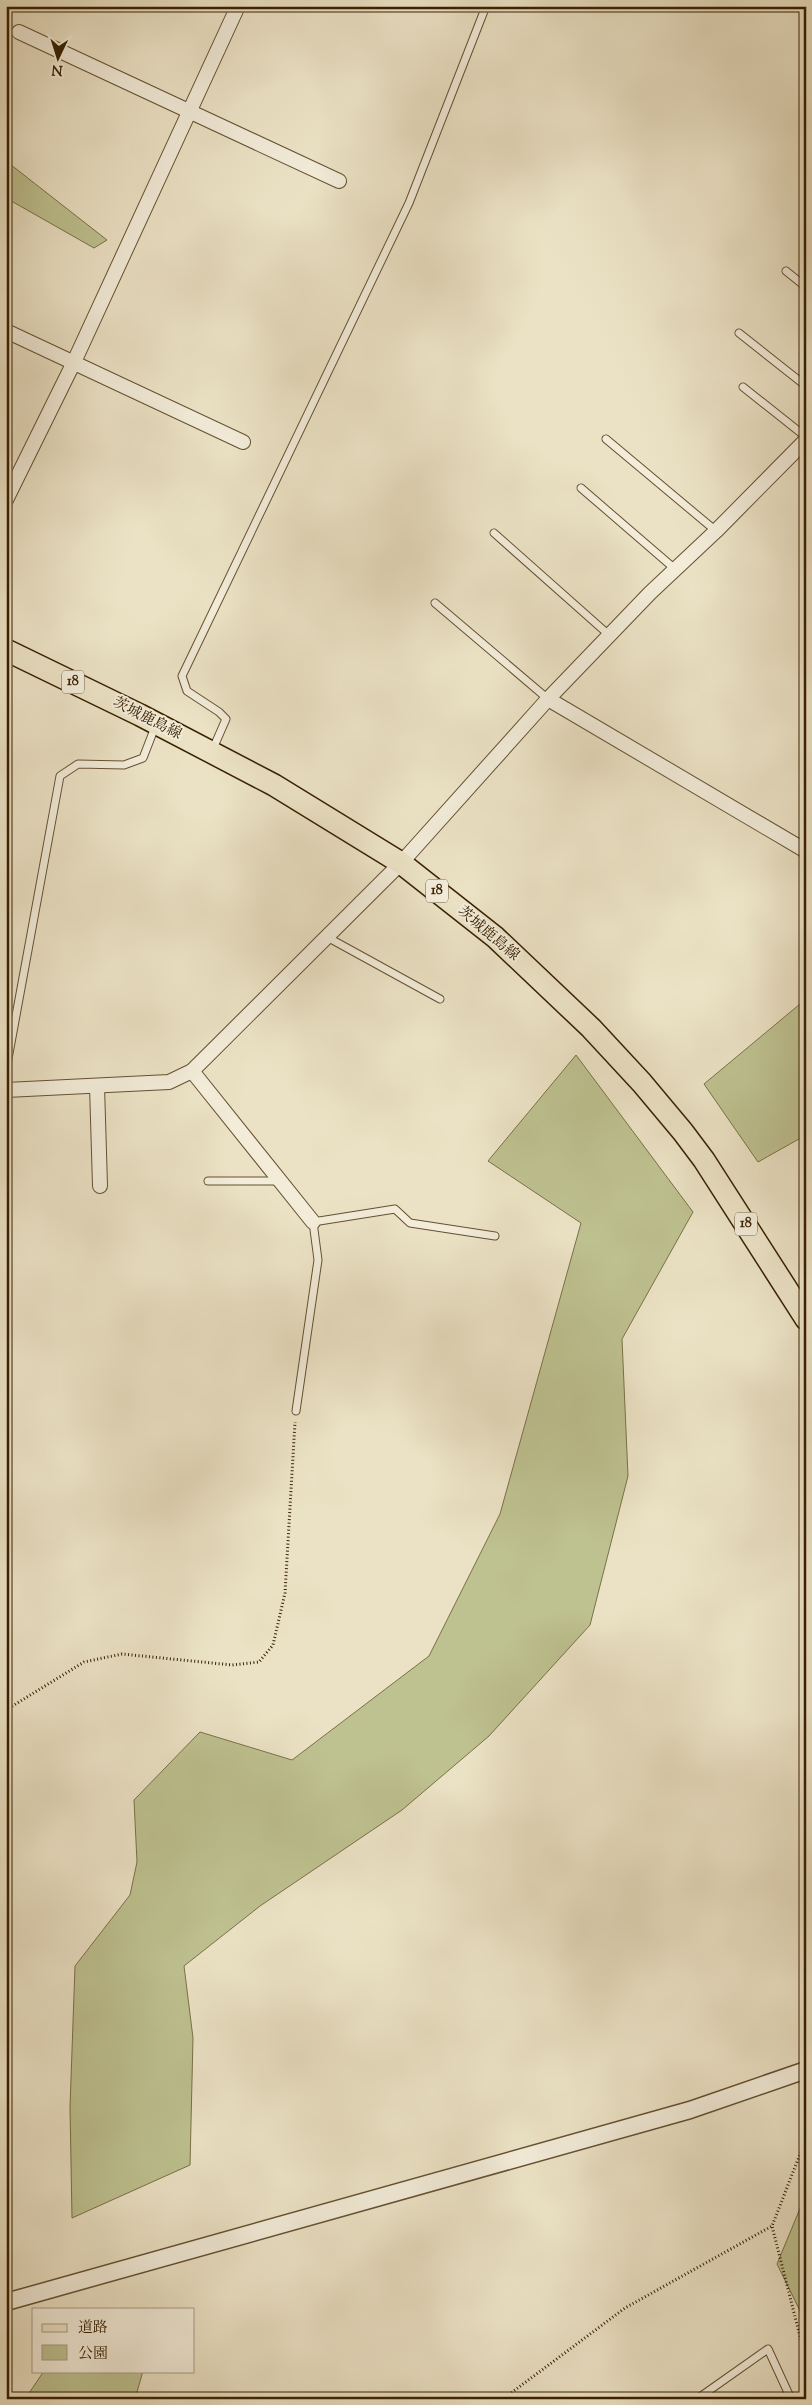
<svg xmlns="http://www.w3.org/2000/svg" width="812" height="2405" font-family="'Sorts Mill Goudy','Noto Serif JP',serif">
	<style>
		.green { fill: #bec190; stroke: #7b7048 }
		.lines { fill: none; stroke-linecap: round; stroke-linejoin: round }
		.service-casing { stroke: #655031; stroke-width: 9 }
		.minor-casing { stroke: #655031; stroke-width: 16 }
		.tertiary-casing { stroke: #655031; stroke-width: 19 }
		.primary-casing { stroke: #382000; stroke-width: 24 }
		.path { stroke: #382000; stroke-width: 3; stroke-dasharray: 1 2.5; stroke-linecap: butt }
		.service { stroke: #f2ecd9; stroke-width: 7 }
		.minor { stroke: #f2ecd9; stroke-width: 14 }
		.tertiary { stroke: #f2ecd9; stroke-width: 16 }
		.primary { stroke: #ebe2c5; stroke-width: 21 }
		.labels { text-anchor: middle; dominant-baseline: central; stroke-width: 4; stroke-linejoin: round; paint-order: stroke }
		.shield { fill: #f2ecd9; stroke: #705d41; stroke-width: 1 }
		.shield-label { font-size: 14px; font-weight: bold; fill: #382000 }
		.street-label { font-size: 15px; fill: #382000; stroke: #f2ecd9 }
	</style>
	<rect width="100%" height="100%" fill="#ebe2c5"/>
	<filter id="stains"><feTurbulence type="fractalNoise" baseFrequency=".004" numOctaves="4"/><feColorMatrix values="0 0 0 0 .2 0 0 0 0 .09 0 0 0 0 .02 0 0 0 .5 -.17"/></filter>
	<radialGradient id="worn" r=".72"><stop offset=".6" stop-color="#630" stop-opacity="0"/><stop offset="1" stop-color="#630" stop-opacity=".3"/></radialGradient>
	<g class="green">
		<polygon points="6,161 107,240 94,248 6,198"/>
		<polygon points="806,999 806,1135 758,1162 704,1084"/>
		<polygon points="576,1055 693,1212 622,1339 628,1476 590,1625 489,1736 402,1810 260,1906 184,1966 193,2038 190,2165 72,2218 70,2107 75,1966 130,1895 137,1862 134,1800 200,1732 292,1760 429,1656 500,1514 581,1223 488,1161"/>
		<polygon points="806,2194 806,2323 777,2264"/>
		<polygon points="44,2371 143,2371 135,2399 25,2399"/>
	</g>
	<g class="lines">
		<defs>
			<g id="service">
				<polyline points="786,271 806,287"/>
				<polyline points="739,333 806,386"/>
				<polyline points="743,387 806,437"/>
				<polyline points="606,439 716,531"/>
				<polyline points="581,488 675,569"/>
				<polyline points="494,533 609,635"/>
				<polyline points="435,603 548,699"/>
				<polyline points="212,751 226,719 219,712 187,691 182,676 409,203 486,6"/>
				<polyline points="327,937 440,999"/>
				<polyline points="6,1070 60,776 78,764 124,765 143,758 155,727"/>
				<polyline points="208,1181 280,1181"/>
				<polyline points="296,1411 318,1260 313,1222 395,1209 410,1223 495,1236"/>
				<polyline points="697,2399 768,2349 791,2399"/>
			</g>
			<g id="minor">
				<polyline points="19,32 339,181"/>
				<polyline points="6,331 243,442"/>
				<polyline points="6,500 74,362 238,6"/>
				<polyline points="548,699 806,851"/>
				<polyline points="192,1071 313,1222"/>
				<polyline points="97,1086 100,1186"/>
				<polyline points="6,1090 169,1082 192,1071 401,863 548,699 650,593 716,531 806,440"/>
			</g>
			<polyline id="tertiary" points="6,2302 690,2110 806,2070"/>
			<polyline id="primary" points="6,650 140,715 274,785 401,863 495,937 591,1028 642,1083 683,1132 704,1160 806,1319"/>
		</defs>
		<use href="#service" class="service-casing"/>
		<use href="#minor" class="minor-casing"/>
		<use href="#tertiary" class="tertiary-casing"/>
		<use href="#primary" class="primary-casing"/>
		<g class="path">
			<polyline points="6,1710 84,1662 122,1654 232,1665 259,1662 273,1645 285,1593 295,1422"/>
			<polyline points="806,2139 772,2226 806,2360"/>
			<polyline points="503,2399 625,2308 772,2226"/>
		</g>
		<use href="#service" class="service"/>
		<use href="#minor" class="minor"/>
		<use href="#tertiary" class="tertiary"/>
		<use href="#primary" class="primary"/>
	</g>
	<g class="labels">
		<g class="shield">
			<rect x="62" y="670.5" width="22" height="23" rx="4"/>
			<rect x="426" y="879.5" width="22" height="23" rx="4"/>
			<rect x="735" y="1212.5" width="22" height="23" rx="4"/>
		</g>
		<g class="shield-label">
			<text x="73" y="682">18</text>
			<text x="437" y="891">18</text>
			<text x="746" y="1224">18</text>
		</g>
		<g class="street-label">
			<text transform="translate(147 719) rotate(27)">茨城鹿島線</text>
			<text transform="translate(488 934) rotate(40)">茨城鹿島線</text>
		</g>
	</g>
	<rect width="812" height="2405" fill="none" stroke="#ebe2c5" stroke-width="25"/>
	<rect x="8" y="8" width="797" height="2390" fill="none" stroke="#382000" stroke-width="2.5"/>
	<rect x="12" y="12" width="787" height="2380" fill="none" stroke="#382000"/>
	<rect x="32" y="2308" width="162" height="65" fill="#f2ecd9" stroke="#a89a82"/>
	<rect x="42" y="2324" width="25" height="8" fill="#ebe2c5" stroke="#a89a82"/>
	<text x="78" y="2332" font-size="15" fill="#382000">道路</text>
	<rect x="42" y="2345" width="25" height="15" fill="#bec190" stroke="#a89a82"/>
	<text x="78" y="2358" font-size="15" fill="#382000">公園</text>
	<g transform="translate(58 58) rotate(184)" stroke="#f2ecd9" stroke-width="4" paint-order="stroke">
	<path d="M0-4L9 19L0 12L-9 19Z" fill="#382000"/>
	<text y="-8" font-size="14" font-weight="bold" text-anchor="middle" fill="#382000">N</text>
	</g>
	<rect width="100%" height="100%" filter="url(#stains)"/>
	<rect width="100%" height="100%" fill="url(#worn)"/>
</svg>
